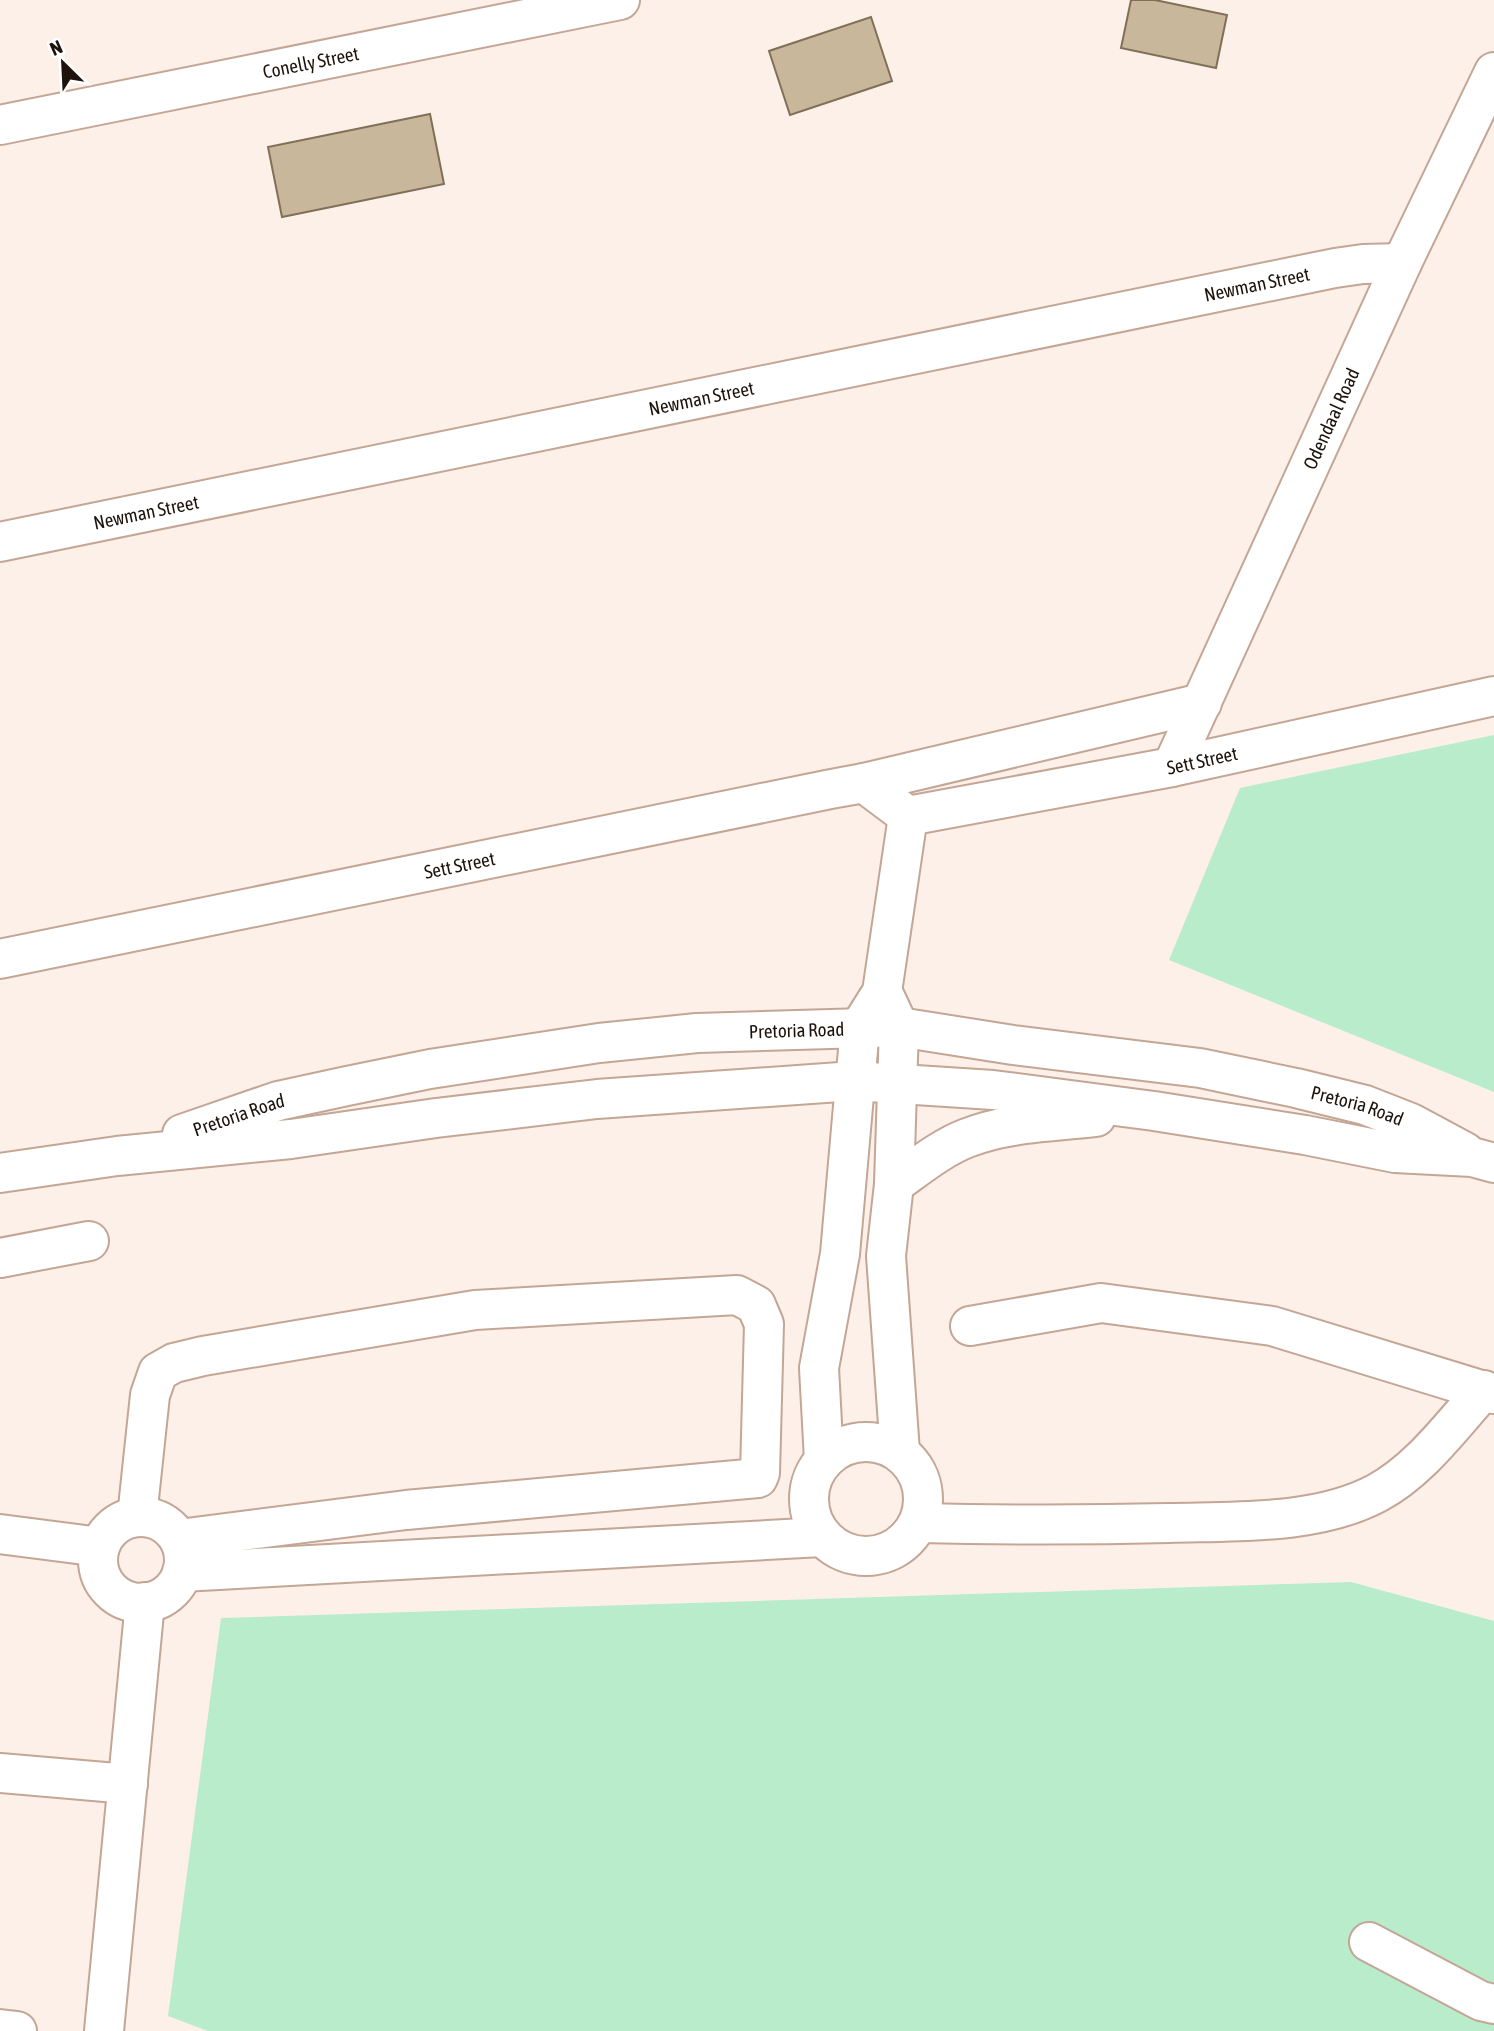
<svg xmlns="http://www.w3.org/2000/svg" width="1494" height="2031" font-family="'Asap Condensed',sans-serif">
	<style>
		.green { fill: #b9eccb }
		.building { fill: #c9b79c; stroke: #807057; stroke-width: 2 }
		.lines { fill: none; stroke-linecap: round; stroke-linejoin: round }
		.street-casing { stroke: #c3a695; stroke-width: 42 }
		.secondary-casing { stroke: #c3a695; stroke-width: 42 }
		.street { stroke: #fff; stroke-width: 38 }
		.secondary { stroke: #fff; stroke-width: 38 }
		.labels { text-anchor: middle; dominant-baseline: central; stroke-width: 5; stroke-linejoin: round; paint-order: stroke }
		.street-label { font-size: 19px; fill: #1d130c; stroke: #fff }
	</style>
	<rect width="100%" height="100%" fill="#fcf0e9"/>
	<g class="green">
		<polygon points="1494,735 1494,1092 1169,960 1240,788"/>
		<polygon points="1351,1582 1494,1621 1494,2031 208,2031 168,2016 221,1618"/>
	</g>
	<g class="building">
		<polygon points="1131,0 1155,0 1227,15 1216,68 1121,48"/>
		<polygon points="871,17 892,81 790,115 769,51"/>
		<polygon points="430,114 444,184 282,217 268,147"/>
	</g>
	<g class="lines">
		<defs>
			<g id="street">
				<path id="s1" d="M0,125L620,0"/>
				<path id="s2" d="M0,542L1335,268L1363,264L1402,263"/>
				<path id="s3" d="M1172,767L1402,263L1494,72"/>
				<polyline points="864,783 1202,703"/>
				<path id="s4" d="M0,959L831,789L864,783L908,816L1172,767L1494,696"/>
				<polyline points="885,997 899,1027 894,1184 886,1256 900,1452"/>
				<polyline points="0,1258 89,1241"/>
				<polyline points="970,1326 1101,1303 1272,1326 1494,1394"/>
				<circle cx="866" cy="1499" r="57"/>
				<polyline points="824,1460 819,1368 840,1254 860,1027 882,992 908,816"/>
				<polyline points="137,1517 150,1395 158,1372 174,1363 203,1356 475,1310 737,1295 756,1305 764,1324 760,1473 758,1478 406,1510 179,1539"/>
				<circle cx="141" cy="1560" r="43"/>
				<path d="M919,1523C1003,1525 1086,1525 1169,1523C1236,1521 1317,1525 1377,1493C1420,1470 1451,1426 1484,1390"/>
				<polyline points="0,1534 100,1547"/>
				<polyline points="182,1572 822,1537"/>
				<polyline points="0,1773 128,1784"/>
				<polyline points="1369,1942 1481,2001 1494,2004"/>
				<polyline points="0,2029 17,2031"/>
				<polyline points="104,2031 145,1602"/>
			</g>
			<g id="secondary">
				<path id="s5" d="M182,1134L278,1101L347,1086L430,1069L599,1043L697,1033L899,1027L1013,1045L1200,1068L1296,1088L1365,1105L1411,1123L1465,1152"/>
				<polyline points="0,1173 117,1156 291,1139 436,1118 597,1099 854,1081 993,1090 1154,1111 1305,1135 1395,1153 1472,1157 1494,1163"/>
				<path d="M894,1184C917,1168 941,1148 967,1138C1007,1122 1055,1122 1096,1117"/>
			</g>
		</defs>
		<use href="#street" class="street-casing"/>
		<use href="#secondary" class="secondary-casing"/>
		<use href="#street" class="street"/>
		<use href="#secondary" class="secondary"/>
	</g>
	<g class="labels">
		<g class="street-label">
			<text stroke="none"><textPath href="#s1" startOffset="317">Conelly Street</textPath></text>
			<text stroke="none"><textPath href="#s2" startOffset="1283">Newman Street</textPath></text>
			<text stroke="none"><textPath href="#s2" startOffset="716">Newman Street</textPath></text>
			<text stroke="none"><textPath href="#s3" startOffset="383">Odendaal Road</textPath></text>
			<text stroke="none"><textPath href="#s2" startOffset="149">Newman Street</textPath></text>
			<text stroke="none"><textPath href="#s4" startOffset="1236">Sett Street</textPath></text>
			<text stroke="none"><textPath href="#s4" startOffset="469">Sett Street</textPath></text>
			<text stroke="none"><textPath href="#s5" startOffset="626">Pretoria Road</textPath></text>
			<text stroke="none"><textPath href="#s5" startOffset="1194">Pretoria Road</textPath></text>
			<text stroke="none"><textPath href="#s5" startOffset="60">Pretoria Road</textPath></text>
		</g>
	</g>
	<g transform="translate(63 63) rotate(336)" stroke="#ffffff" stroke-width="5" paint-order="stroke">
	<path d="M0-5L12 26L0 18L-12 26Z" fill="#1d130c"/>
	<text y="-10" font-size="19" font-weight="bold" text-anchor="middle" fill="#1d130c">N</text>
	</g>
</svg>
